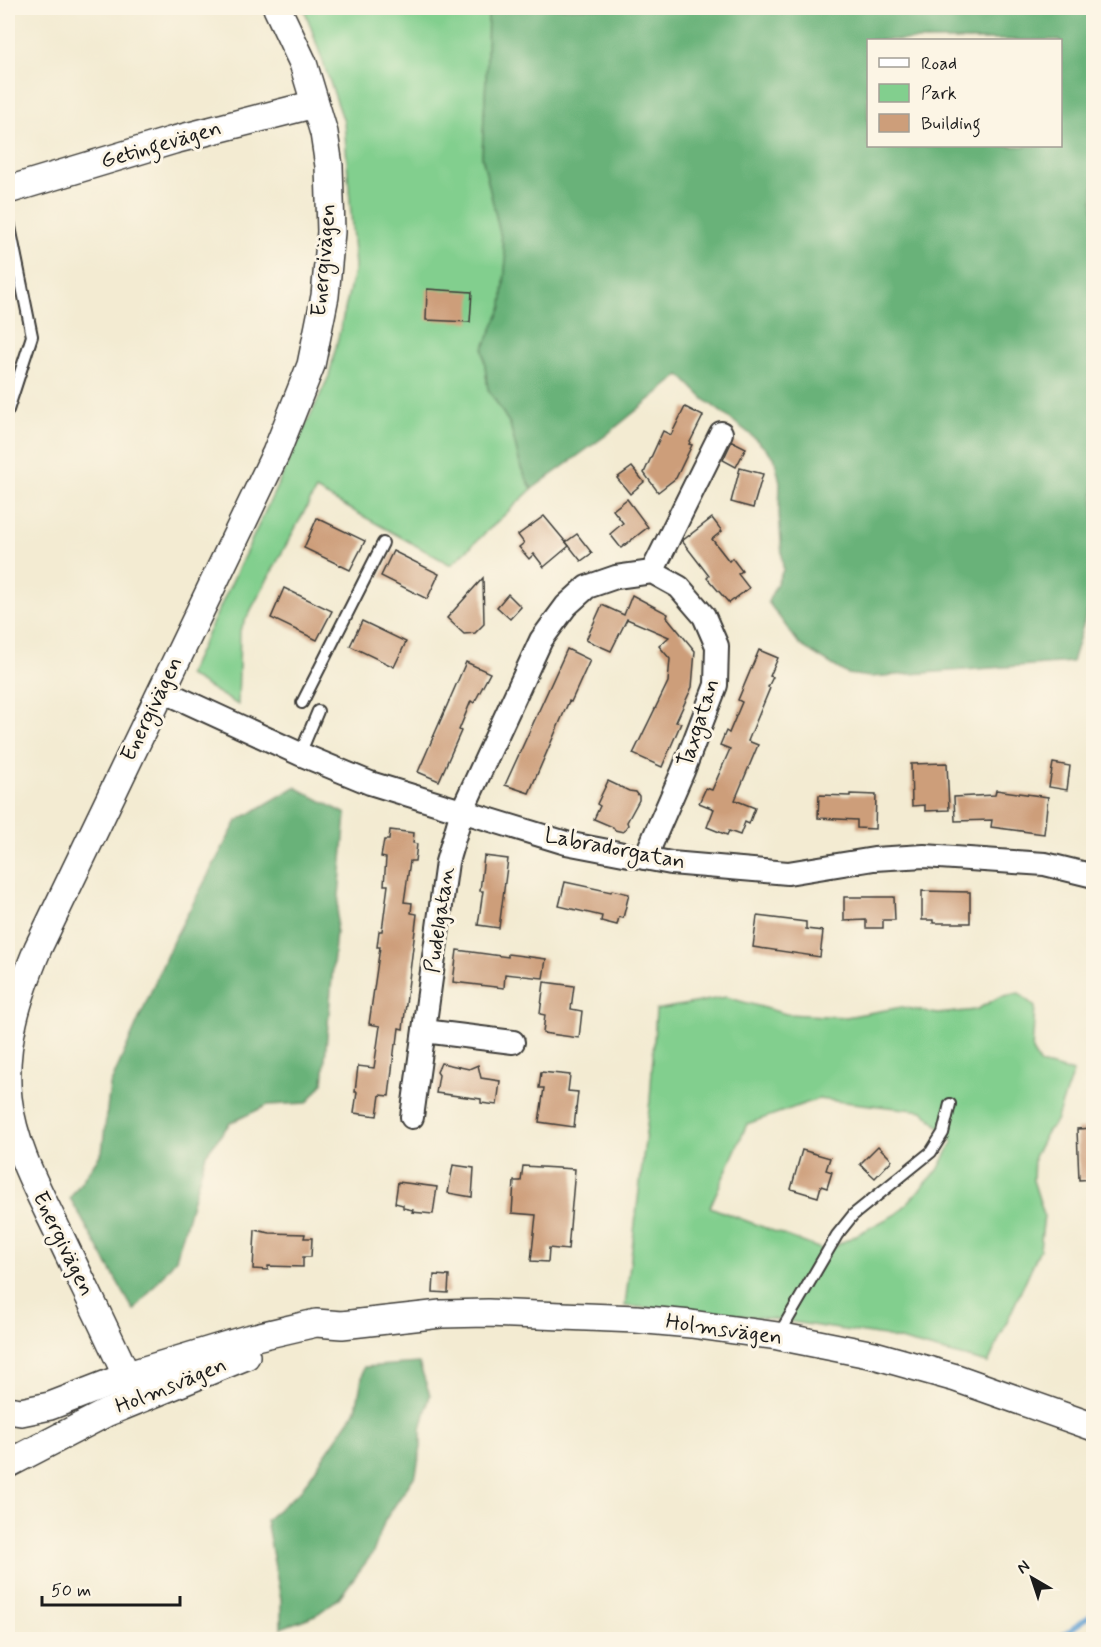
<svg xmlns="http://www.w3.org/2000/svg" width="1101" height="1647" font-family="Mynerve,sans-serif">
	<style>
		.green { fill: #82cf8e; stroke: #4f7655; stroke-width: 1.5; fill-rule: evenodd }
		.forest { fill: #69b279; stroke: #42674a; stroke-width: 1.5; fill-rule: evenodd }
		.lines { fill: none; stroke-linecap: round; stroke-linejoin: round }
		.stream { stroke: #5f9fd1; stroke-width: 5 }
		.building { fill: #cd9e7a }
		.service-casing { stroke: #3c3b37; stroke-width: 14 }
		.minor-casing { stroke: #3c3b37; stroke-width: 26 }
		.tertiary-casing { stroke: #3c3b37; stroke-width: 30 }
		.service { stroke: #fff; stroke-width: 10 }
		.minor { stroke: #fff; stroke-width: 22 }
		.tertiary { stroke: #fff; stroke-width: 27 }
		.labels { text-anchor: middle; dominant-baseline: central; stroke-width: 6; stroke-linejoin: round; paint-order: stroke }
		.street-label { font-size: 22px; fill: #1c1c1c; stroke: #fcf5e5 }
	</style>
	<rect width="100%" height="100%" fill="#fcf5e5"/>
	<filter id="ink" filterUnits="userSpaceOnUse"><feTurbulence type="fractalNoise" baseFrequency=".0167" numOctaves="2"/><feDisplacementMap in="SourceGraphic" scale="12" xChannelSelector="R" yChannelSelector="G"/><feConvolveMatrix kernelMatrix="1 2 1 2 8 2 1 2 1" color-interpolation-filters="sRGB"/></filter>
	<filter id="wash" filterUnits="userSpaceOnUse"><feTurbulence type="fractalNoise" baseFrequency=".008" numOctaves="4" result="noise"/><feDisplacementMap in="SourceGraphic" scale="24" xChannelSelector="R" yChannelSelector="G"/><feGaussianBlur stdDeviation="1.35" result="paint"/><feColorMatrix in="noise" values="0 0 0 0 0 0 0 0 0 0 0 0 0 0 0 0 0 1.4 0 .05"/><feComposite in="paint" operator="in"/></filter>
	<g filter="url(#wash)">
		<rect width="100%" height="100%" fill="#f3ebd2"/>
		<g class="green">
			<polygon points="304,8 488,8 487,60 482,156 506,259 502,307 483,349 488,389 510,424 521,468 532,489 451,565 316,490 240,630 238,705 188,675 329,376 355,267 344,122"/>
			<path d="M1019,993L1035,1007L1032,1051L1040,1064L1073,1072L1056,1121L1047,1132L1034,1157L1033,1180L1044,1215L1040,1249L988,1363L884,1336L765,1318L625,1306L650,1100L656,1010L726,997L786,1014L846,1017L902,1007L937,1014L976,1010L999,997ZM818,1099L923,1111L953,1141L938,1170L898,1213L826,1251L710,1207L747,1124Z"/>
		</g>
		<g class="forest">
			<path d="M488,8H1093L1094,589L1072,662L870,677L847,674L800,645L768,602L783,570L779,514L780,482L774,457L750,434L704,399L680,375L605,436L532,489L521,468L510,424L488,389L483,349L502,307L506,259L482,156L487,60ZM868,40H1060V146H868Z"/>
			<polygon points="295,787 346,814 323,1083 307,1103 268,1105 230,1123 206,1154 176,1259 134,1311 70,1198 102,1152 110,1085 173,941 237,821"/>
			<polygon points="419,1363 430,1395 421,1429 421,1447 416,1474 385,1520 373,1553 339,1598 316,1615 281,1628 281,1599 266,1520 301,1490 356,1410 364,1367"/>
		</g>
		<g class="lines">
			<polyline class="stream" points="1056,1640 1094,1613"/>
		</g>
		<g id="blocks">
			<g class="building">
				<polygon points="427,289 472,292 470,322 426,320"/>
				<polygon points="685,407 703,416 689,444 692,445 676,478 658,492 644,473 663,431 671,435"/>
				<polygon points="732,441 746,448 736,467 723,460"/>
				<polygon points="632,467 644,482 630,494 617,478"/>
				<polygon points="740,468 763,474 753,508 731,502"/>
				<polygon points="627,499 648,527 621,548 610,534 623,523 613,510"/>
				<polygon points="544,516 569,546 544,567 534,554 529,559 519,547 524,543 518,535"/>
				<polygon points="317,518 365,541 350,570 304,548"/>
				<polygon points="712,518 722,531 712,539 729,561 732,558 742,571 738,574 749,588 729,603 707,578 709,576 682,541"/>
				<polygon points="577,534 592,553 581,561 566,542"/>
				<polygon points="393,551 439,574 427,599 381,576"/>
				<polygon points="483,578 484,624 475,633 464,634 447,618"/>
				<polygon points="284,588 332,611 317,640 271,618"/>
				<polygon points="508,594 521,607 510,619 497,607"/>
				<polygon points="632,595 668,614 667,617 695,651 692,687 676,722 681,723 662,767 633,754 668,682 670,659 659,646 669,637 627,619 611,651 586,640 602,605 624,615"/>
				<polygon points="362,621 406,642 394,667 350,646"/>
				<polygon points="567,649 590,660 571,702 569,701 529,793 505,785"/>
				<polygon points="759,650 778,658 770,676 773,677 768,687 770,688 748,741 758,745 735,800 755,808 749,824 745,822 740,835 729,831 727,835 707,827 714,809 699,803 706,788 712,790 730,749 720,745 726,731 729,733 742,702 738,700"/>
				<polygon points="466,662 490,673 474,703 471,701 459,730 461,731 439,781 418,772"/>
				<polygon points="947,763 949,810 925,811 925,805 912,806 911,764"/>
				<polygon points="1053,763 1070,766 1067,790 1049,787"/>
				<polygon points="608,781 629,791 636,792 639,796 639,800 627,822 628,825 623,832 615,830 613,827 594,819 600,806 597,804"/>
				<polygon points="996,790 1048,797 1044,834 991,827 992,820 955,821 954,797 995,795"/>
				<polygon points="850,794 876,795 875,829 857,828 857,820 818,818 819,795 850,796"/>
				<polygon points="390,830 414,833 413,843 417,844 415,861 410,861 404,902 412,903 411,913 417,914 403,1029 399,1028 397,1044 395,1044 389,1096 380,1095 377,1116 354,1113 357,1092 355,1092 358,1066 374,1068 380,1026 369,1024 380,947 377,947 379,931 382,931 388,885 384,885 386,858 381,857 384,840 389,840"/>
				<polygon points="484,856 508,859 499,928 478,925 483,891 480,891"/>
				<polygon points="565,882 611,892 612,890 629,894 623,918 619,917 617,925 601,921 602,916 559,906"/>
				<polygon points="922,891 970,892 970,923 933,923 933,920 922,920"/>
				<polygon points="844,897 894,897 895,920 883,920 883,928 866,928 866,920 844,921"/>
				<polygon points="757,916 806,922 806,929 823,931 820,957 753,947"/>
				<polygon points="457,950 508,957 508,954 546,959 543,978 505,974 504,988 453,982"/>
				<polygon points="544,982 574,986 571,1009 582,1011 579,1038 543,1033 545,1015 540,1014"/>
				<polygon points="441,1063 469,1069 478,1065 481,1078 500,1081 497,1105 481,1103 481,1099 436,1093 439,1075 437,1072"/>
				<polygon points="541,1072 570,1075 568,1091 578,1092 574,1127 539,1122 544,1088 539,1088"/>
				<polygon points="1094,1128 1094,1179 1079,1180 1077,1129"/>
				<polygon points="878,1146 892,1160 875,1178 860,1164"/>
				<polygon points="802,1150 830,1158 826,1170 832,1172 827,1188 821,1186 818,1197 791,1189"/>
				<polygon points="453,1165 474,1168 472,1197 448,1193"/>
				<polygon points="523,1166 575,1169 568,1250 549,1248 548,1262 531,1261 536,1215 512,1213 514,1181 521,1181"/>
				<polygon points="398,1182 437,1187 433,1214 412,1212 413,1210 403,1208 403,1205 395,1203"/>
				<polygon points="255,1230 270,1233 305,1234 304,1238 312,1238 311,1257 303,1257 303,1267 268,1266 268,1270 253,1269"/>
				<polygon points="434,1275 449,1276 448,1293 433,1292"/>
			</g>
		</g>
	</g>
	<g filter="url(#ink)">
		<use href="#blocks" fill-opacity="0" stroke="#3c3b37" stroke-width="1.5"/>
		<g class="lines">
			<defs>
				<g id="service">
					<polyline points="8,217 32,336 8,410"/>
					<polyline points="302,703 383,543"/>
					<polyline points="300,754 318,711"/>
					<polyline points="778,1336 837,1235 853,1215 931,1152 943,1133 950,1104"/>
				</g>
				<g id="minor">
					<polyline points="652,572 721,433"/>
					<polyline points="161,690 300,754 370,783 566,843 671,863 788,873 874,859 924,856 1045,864 1094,876"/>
					<polyline points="424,1031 513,1042"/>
					<polyline points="412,1117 447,862 462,811 541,640 566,606 587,587 616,577 652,572 679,587 704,616 717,646 716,685 683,771 645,858"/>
				</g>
				<g id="tertiary">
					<polyline points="8,190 174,140 315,104"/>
					<path d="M137,1399C113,1344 85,1289 59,1234C38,1190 14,1148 8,1098C2,1045 18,996 38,948L276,453L311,365L325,296L331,232L329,166L324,133L303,63L277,8"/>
					<polyline points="8,1410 21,1412 50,1406 138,1372 247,1339 316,1323 342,1325 441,1314 488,1313 636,1319 691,1324 778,1336 874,1355 956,1378 1094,1427"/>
					<polyline points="8,1464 106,1413 246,1356"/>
				</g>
			</defs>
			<use href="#service" class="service-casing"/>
			<use href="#minor" class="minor-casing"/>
			<use href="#tertiary" class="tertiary-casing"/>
			<use href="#service" class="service"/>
			<use href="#minor" class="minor"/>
			<use href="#tertiary" class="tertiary"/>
		</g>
	</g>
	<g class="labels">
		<g class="street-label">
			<text transform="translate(161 145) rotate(-16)">Getingevägen</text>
			<text transform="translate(324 260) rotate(-85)">Energivägen</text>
			<text transform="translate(152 709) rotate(-64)">Energivägen</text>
			<text transform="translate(699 723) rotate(-72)">Taxgatan</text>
			<text transform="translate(615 849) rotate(11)">Labradorgatan</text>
			<text transform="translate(440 920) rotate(-82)">Pudelgatan</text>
			<text transform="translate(63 1244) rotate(64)">Energivägen</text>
			<text transform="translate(724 1330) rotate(8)">Holmsvägen</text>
			<text transform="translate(171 1386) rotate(-22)">Holmsvägen</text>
		</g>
	</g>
	<rect width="1101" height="1647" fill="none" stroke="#fcf5e5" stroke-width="30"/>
	<rect x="867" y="39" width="195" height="108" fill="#fcf5e5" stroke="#a29e95" stroke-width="1.5"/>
	<rect x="879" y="58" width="30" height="9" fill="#ffffff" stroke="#a29e95" stroke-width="1.5"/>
	<text x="921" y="69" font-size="18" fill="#1c1c1c">Road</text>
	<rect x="879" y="84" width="30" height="18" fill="#82cf8e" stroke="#a29e95" stroke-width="1.5"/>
	<text x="921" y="99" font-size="18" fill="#1c1c1c">Park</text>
	<rect x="879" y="114" width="30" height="18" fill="#cd9e7a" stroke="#a29e95" stroke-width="1.5"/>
	<text x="921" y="129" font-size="18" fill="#1c1c1c">Building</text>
	<g transform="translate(1032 1578) rotate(321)" stroke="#fcf5e5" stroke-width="4.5" paint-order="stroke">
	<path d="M0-4.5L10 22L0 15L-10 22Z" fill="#1c1c1c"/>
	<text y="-9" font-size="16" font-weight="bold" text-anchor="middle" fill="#1c1c1c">N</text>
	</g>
	<path d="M42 1596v9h138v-9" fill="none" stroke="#1c1c1c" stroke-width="3"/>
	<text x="51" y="1596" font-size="18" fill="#1c1c1c" stroke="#fcf5e5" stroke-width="4.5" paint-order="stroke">50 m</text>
</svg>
